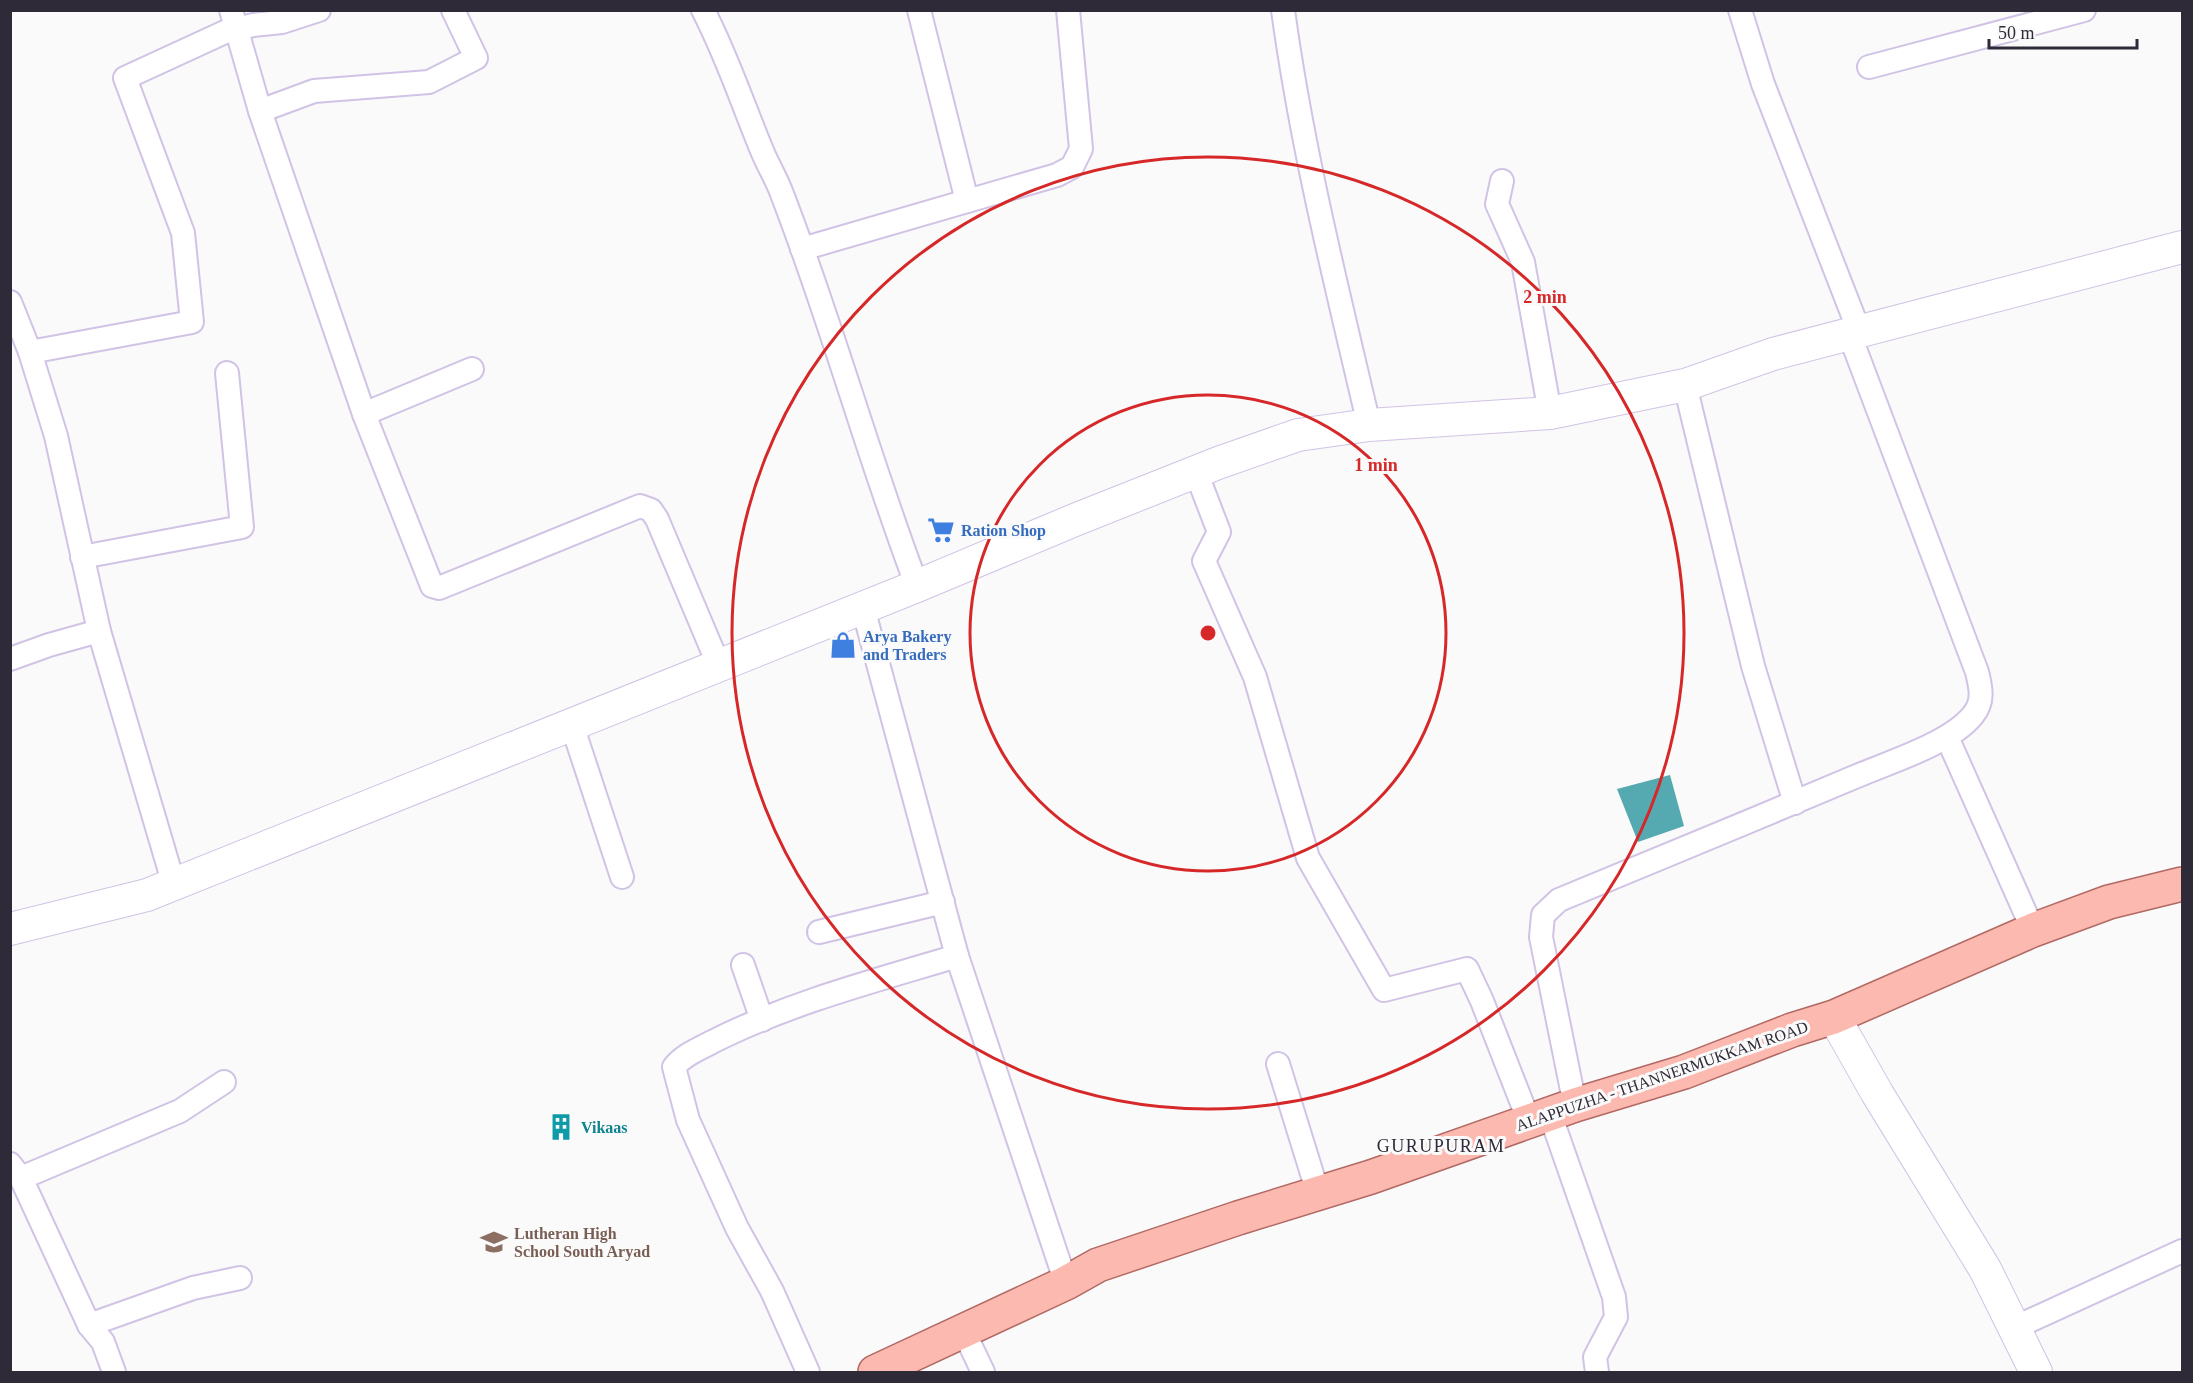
<svg xmlns="http://www.w3.org/2000/svg" width="2193" height="1383" font-family="Georgia,serif">
	<style>
		.water { fill: #54aab0 }
		.lines { fill: none; stroke-linecap: round; stroke-linejoin: round }
		.minor-casing { stroke: #d1c3e5; stroke-width: 26 }
		.secondary-casing { stroke: #d1c3e5; stroke-width: 34 }
		.primary-casing { stroke: #b26963; stroke-width: 36 }
		.minor { stroke: #fff; stroke-width: 22 }
		.secondary { stroke: #fff; stroke-width: 32 }
		.primary { stroke: #fbb9b0; stroke-width: 33 }
		.ring { fill: none; stroke: #d62828; stroke-width: 3 }
		.labels { text-anchor: middle; dominant-baseline: central; stroke-width: 6; stroke-linejoin: round; paint-order: stroke }
		.shop-label { font-size: 16px; font-weight: bold; fill: #366cbe; stroke: #fafafa; text-anchor: start }
		.street-label { font-size: 16px; fill: #2f2a37; stroke: #fafafa }
		.culture-label { font-size: 16px; font-weight: bold; fill: #0d838f; stroke: #fafafa; text-anchor: start }
		.education-label { font-size: 16px; font-weight: bold; fill: #785e54; stroke: #fafafa; text-anchor: start }
		.neighbourhood-label { font-size: 18px; letter-spacing: 1.5px; fill: #2f2a37; stroke: #fafafa }
		.centre { fill: #d62828; stroke: #fafafa; stroke-width: 3 }
		.ring-label { font-size: 18px; text-anchor: middle; font-weight: bold; fill: #d62828; stroke: #fafafa; stroke-width: 6; stroke-linejoin: round; paint-order: stroke }
	</style>
	<rect width="100%" height="100%" fill="#fafafa"/>
	<polygon class="water" points="1670,775 1684,826 1638,842 1617,789"/>
	<g class="lines">
		<defs>
			<g id="minor">
				<polyline points="231,10 260,111 314,91 429,82 476,58 453,10"/>
				<path d="M703,10C727,56 743,105 763,153C769,167 777,180 782,194C832,323 868,457 917,586"/>
				<polyline points="919,10 967,201"/>
				<path d="M1283,10C1302,150 1337,288 1369,425"/>
				<polyline points="1740,10 1763,84 1859,331"/>
				<polyline points="1869,67 2084,10"/>
				<polyline points="260,111 364,414 432,586 439,588 640,506 651,510 657,519 719,666"/>
				<polyline points="1502,181 1497,204 1523,262 1550,413"/>
				<polyline points="802,249 1057,175 1072,167 1081,149 1068,10"/>
				<polyline points="10,302 30,352 56,436 99,631 174,885"/>
				<polyline points="30,352 192,322 183,233 125,78 225,32 253,25 282,22 319,10"/>
				<polyline points="1685,385 1753,666 1795,803"/>
				<polyline points="364,414 472,369"/>
				<polyline points="1196,472 1219,532 1204,561 1255,677 1308,858 1384,990 1467,969 1482,1001 1529,1121"/>
				<polyline points="82,557 242,527 227,373"/>
				<polyline points="863,608 957,956 1066,1283"/>
				<polyline points="10,659 49,645 99,631"/>
				<polyline points="572,725 622,877"/>
				<polyline points="1947,737 2033,930"/>
				<polyline points="819,932 943,902"/>
				<polyline points="743,965 762,1020"/>
				<polyline points="1278,1064 1318,1193"/>
				<path d="M1575,1105L1541,937L1543,915L1559,900C1658,859 1758,818 1857,776C1890,762 1951,743 1973,715C1984,702 1981,688 1977,672L1849,333"/>
				<polyline points="1550,1114 1614,1297 1616,1317 1595,1357 1597,1372"/>
				<polyline points="10,1164 21,1178 89,1325 103,1342 114,1372"/>
				<polyline points="21,1178 180,1111 224,1082"/>
				<polyline points="89,1325 193,1288 240,1278"/>
				<polyline points="2014,1328 2182,1251"/>
				<polyline points="964,1332 983,1372"/>
				<path d="M808,1372L772,1291L737,1228L688,1120L674,1067C683,1055 699,1049 712,1042C789,1003 874,981 957,956"/>
			</g>
			<g id="secondary">
				<polyline points="10,929 147,895 917,586 1077,519 1218,463 1298,435 1369,425 1550,413 1685,385 1773,354 2182,247"/>
				<polyline points="1834,1017 1877,1093 1985,1269 2036,1372"/>
			</g>
			<polyline id="primary" points="875,1372 1066,1283 1098,1265 1238,1218 1371,1177 1575,1105 1684,1072 1792,1030 1834,1017 2033,930 2109,902 2182,884"/>
		</defs>
		<use href="#minor" class="minor-casing"/>
		<use href="#secondary" class="secondary-casing"/>
		<use href="#primary" class="primary-casing"/>
		<use href="#minor" class="minor"/>
		<use href="#secondary" class="secondary"/>
		<use href="#primary" class="primary"/>
	</g>
	<g class="ring">
		<circle cx="1208" cy="633" r="238"/>
		<circle cx="1208" cy="633" r="476"/>
	</g>
	<defs>
		<symbol id="supermarket-bare" viewBox="-9 -9 18 18"><path d="M-6-5.5h2.5l.6 2H6L4.5 2H-2.5L-4.4-4H-6ZM-1.5 3.2a1.3 1.3 0 1 0 .1 0ZM3 3.2a1.3 1.3 0 1 0 .1 0Z" fill="#3f7fe0" stroke="#fafafa" stroke-width="2.5" paint-order="stroke"/></symbol>
		<symbol id="shop-bare" viewBox="-9 -9 18 18"><path d="M-5-2.5h2.3a2.7 3.5 0 0 1 5.4 0H5L5.5 6h-11ZM-1.5-2.5h3a1.5 2.3 0 0 0-3 0Z" fill="#3f7fe0" stroke="#fafafa" stroke-width="2.5" paint-order="stroke"/></symbol>
		<symbol id="building-bare" viewBox="-9 -9 18 18"><path d="M-4-6H4V6H1V3H-1V6H-4ZM-2.5-4.3h1.7v1.8h-1.7ZM.8-4.3h1.7v1.8H.8ZM-2.5-1h1.7V.8h-1.7ZM.8-1h1.7V.8H.8Z" fill="#0f9aa8" stroke="#fafafa" stroke-width="2.5" paint-order="stroke"/></symbol>
		<symbol id="school-bare" viewBox="-9 -9 18 18"><path d="M0-5L7-2L0 1L-7-2ZM-4 1L0 2.5L4 1V4Q0 6-4 4Z" fill="#8d6e63" stroke="#fafafa" stroke-width="2.5" paint-order="stroke"/></symbol>
	</defs>
	<g fill-rule="evenodd">
		<use href="#supermarket-bare" x="922" y="511" width="38" height="38"/>
		<use href="#shop-bare" x="824" y="626" width="38" height="38"/>
		<use href="#building-bare" x="542" y="1108" width="38" height="38"/>
		<use href="#school-bare" x="475" y="1223" width="38" height="38"/>
	</g>
	<g class="labels">
		<g class="shop-label">
			<text x="961" y="530">Ration Shop</text>
			<text x="863" y="636">Arya Bakery<tspan x="863" dy="18">and Traders</tspan></text>
		</g>
		<g class="street-label">
			<text transform="translate(1662 1076) rotate(-19)">ALAPPUZHA - THANNERMUKKAM ROAD</text>
		</g>
		<g class="culture-label">
			<text x="581" y="1127">Vikaas</text>
		</g>
		<g class="education-label">
			<text x="514" y="1233">Lutheran High<tspan x="514" dy="18">School South Aryad</tspan></text>
		</g>
		<g class="neighbourhood-label">
			<text x="1441" y="1146">GURUPURAM</text>
		</g>
	</g>
	<circle cx="1208" cy="633" r="9" class="centre"/>
	<g class="ring-label">
		<text x="1545" y="303">2 min</text>
		<text x="1376" y="471">1 min</text>
	</g>
	<rect width="2193" height="1383" fill="none" stroke="#2f2a37" stroke-width="24"/>
	<path d="M1989 39v9h148v-9" fill="none" stroke="#2f2a37" stroke-width="3"/>
	<text x="1998" y="39" font-size="18" fill="#2f2a37" stroke="#fafafa" stroke-width="4.5" paint-order="stroke">50 m</text>
</svg>
